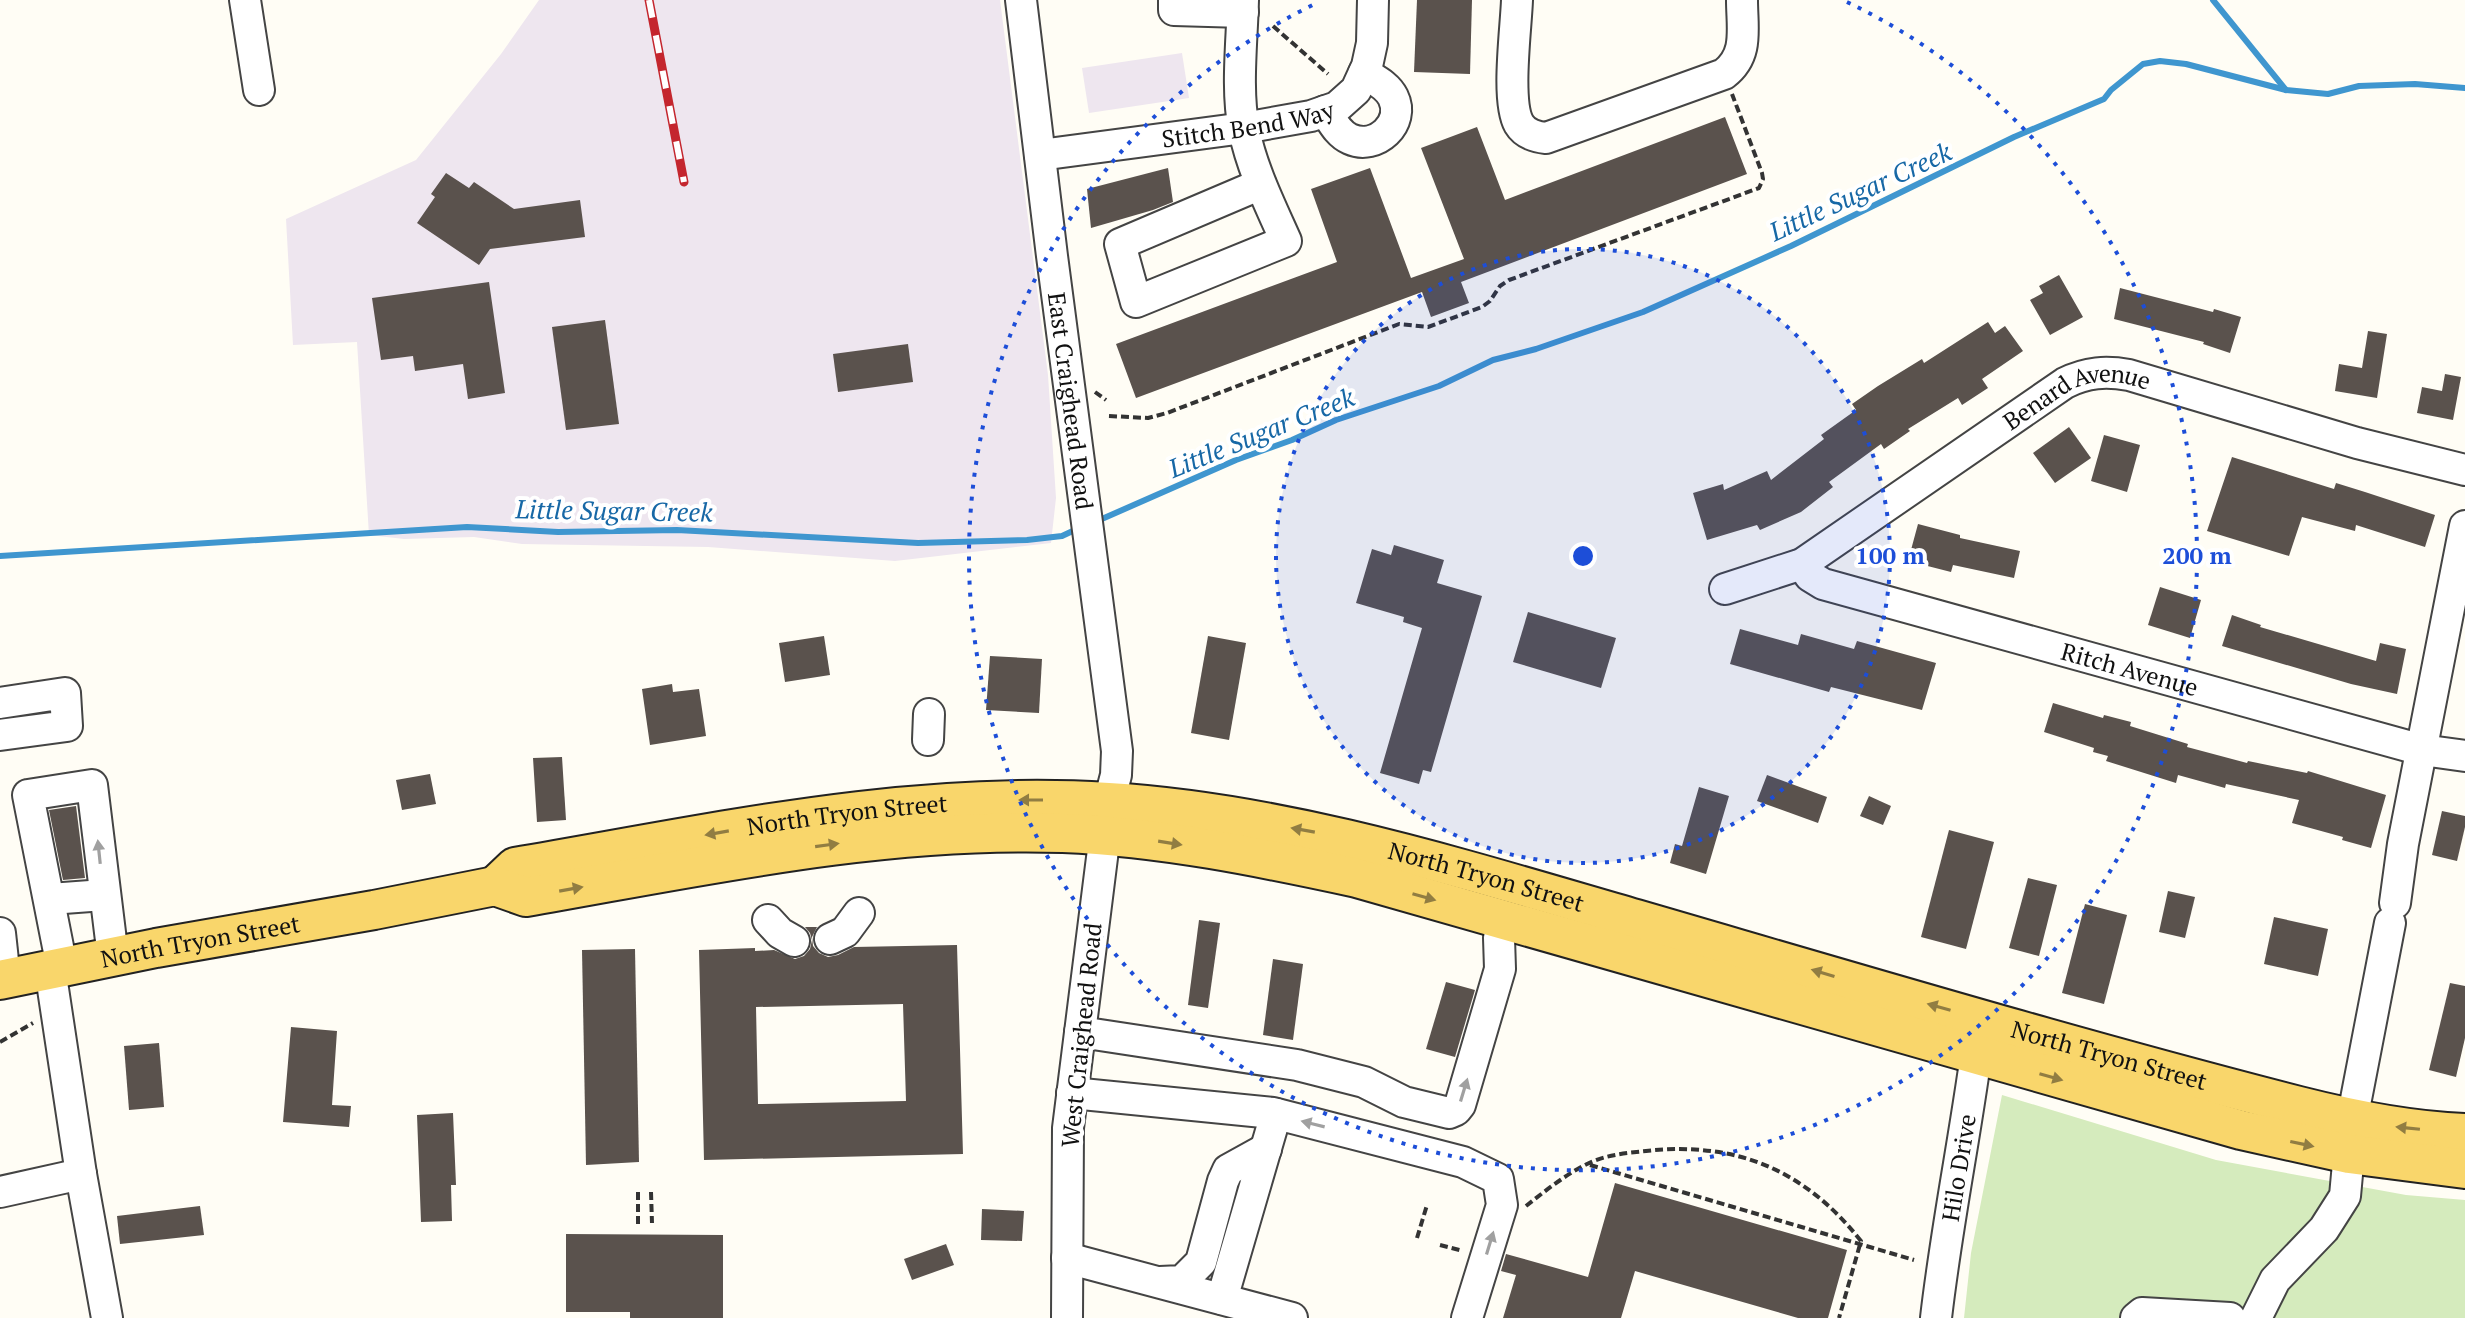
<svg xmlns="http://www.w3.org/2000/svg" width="2465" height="1318" font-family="'PT Serif',serif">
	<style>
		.industrial { fill: #eee6ef }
		.green { fill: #d5ebbd }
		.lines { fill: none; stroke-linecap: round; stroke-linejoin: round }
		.stream { stroke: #3f96cf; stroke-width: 6 }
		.building { fill: #5a524d; fill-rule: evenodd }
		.minor-casing { stroke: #444; stroke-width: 34 }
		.major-casing { stroke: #222; stroke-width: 42 }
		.path { stroke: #333; stroke-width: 4; stroke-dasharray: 8 4; stroke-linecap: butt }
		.minor { stroke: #fff; stroke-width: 30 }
		.major { stroke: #f9d66b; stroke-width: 38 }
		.rail-casing { stroke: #c4262e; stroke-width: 9 }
		.rail { stroke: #fff; stroke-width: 6; stroke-dasharray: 18; stroke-linecap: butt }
		.oneway { fill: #917d42 }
		.oneway2 { fill: #a0a0a0 }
		.ring { fill: none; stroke: #1d4ed8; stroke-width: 4; stroke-dasharray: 4 8 }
		.labels { text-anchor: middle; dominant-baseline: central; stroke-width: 8; stroke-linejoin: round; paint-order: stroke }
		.street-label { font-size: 24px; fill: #111; stroke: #fff }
		.water-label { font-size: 26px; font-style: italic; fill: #1768a6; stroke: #fff }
		.centre { fill: #1d4ed8; stroke: #fff; stroke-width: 4 }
		.ring-label { font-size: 24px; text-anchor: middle; font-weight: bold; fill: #1d4ed8; stroke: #fff; stroke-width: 8; stroke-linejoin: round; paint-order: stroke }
	</style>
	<rect width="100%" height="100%" fill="#fffdf5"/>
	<g class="industrial">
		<polygon points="539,0 1000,0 1048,375 1056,498 1051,543 895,561 708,547 522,544 474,537 404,539 369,535 357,342 293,345 286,219 416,160 501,54"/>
		<polygon points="1182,53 1189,98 1089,113 1082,68"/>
	</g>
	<polygon class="green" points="2002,1095 2216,1160 2406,1195 2465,1200 2465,1318 1964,1318 1971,1253"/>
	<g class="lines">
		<g class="stream">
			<polyline points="2213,0 2286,90"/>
			<polyline points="1095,522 1236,460 1292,440 1336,420 1439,386 1493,360 1536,349 1643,312 1791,246 2014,137 2104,99 2111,90 2143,64 2160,61 2186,64 2286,90 2328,94 2359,86 2415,84 2465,88"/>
			<polyline points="0,556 467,527 558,532 677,530 918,543 1027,540 1062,536 1077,529"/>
		</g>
	</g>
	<g class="building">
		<polygon points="1417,0 1472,0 1470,74 1414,72"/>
		<polygon points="1725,117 1747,174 1461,282 1469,303 1431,317 1422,292 1136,398 1116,344 1337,262 1311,189 1370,168 1411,278 1464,259 1421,148 1477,127 1505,200"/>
		<polygon points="1168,168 1173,202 1153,210 1091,228 1087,189"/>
		<polygon points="446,173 469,188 474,182 514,209 580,200 585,237 490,249 479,265 417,223 435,197 431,194"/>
		<polygon points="2059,275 2083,317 2050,335 2030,300 2043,293 2039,286"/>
		<polygon points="489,282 505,393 468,399 463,364 415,371 413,356 381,360 372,298"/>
		<polygon points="2120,288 2213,312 2214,309 2241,317 2230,353 2203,344 2204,342 2114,319"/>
		<polygon points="605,320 619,424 566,430 552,327"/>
		<polygon points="1988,322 1995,333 2005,326 2023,351 1982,379 1988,388 1962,405 1958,398 1908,429 1910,431 1884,449 1881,444 1829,482 1833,487 1801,512 1760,530 1757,525 1707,540 1693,493 1723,484 1724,490 1767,471 1771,480 1824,439 1821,435 1856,410 1852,404 1878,386 1922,359 1924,363"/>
		<polygon points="2368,331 2387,334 2377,398 2335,391 2339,364 2362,368"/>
		<polygon points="908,344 913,382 838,392 833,354"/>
		<polygon points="2445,374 2461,377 2453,420 2417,413 2422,387 2442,391"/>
		<polygon points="2069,427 2091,458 2055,483 2033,453"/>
		<polygon points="2104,435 2140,445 2127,492 2091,481"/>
		<polygon points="2232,457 2334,489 2336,483 2365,492 2435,515 2425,547 2356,525 2355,531 2302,517 2289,556 2207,531"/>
		<polygon points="1918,524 1960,535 1960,538 2020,551 2014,578 1953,565 1951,572 1908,561"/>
		<polygon points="1394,545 1444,560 1437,583 1482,596 1431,772 1423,770 1419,784 1380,773 1422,628 1403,622 1404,617 1356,603 1372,549 1391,555"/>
		<polygon points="2160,587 2201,600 2190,638 2148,625"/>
		<polygon points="1528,612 1616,638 1601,688 1513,662"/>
		<polygon points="2232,615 2261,625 2260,627 2376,661 2380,643 2406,649 2397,694 2351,684 2222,646"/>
		<polygon points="1740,629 1798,645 1801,634 1854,649 1857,641 1936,663 1922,710 1831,687 1829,692 1730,664"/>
		<polygon points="824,636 830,675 785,682 779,643"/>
		<polygon points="1208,636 1246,643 1229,740 1191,733"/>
		<polygon points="990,656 1042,659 1039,713 986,710"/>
		<polygon points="672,684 673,692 699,689 706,736 650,745 642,689"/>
		<polygon points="2053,703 2103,718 2104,715 2131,722 2130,726 2188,744 2187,747 2247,763 2248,761 2307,773 2308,771 2386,795 2371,848 2342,840 2343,837 2292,823 2299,800 2226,784 2225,788 2178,775 2176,783 2106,761 2108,756 2093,752 2094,748 2044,732"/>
		<polygon points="562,757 566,820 537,822 533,758"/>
		<polygon points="430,774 436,804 402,810 396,780"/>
		<polygon points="1767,775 1827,797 1818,823 1757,801"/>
		<polygon points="1699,787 1729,796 1706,874 1670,863 1675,844 1682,846"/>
		<polygon points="1869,796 1891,806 1883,825 1860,816"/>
		<polygon points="76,806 85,878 63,880 49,810"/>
		<polygon points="2442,811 2465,816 2465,827 2457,861 2432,855"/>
		<polygon points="1949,830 1994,842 1966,949 1921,937"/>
		<polygon points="2028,878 2057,885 2039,956 2009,948"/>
		<polygon points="2168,891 2195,897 2185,938 2159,932"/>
		<polygon points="2085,904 2127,915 2104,1004 2062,993"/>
		<polygon points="2274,917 2328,929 2318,976 2264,964"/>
		<polygon points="1199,920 1220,923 1208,1008 1188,1005"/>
		<path d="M805,927H817L812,937L813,946L819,953L828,957L838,955L854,947L957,945L963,1154L704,1160L699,950L755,948V951L774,950L795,959L804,956L810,949L812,940L810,933ZM903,1004L906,1101L758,1104L756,1007Z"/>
		<polygon points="635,949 639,1162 586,1165 582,950"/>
		<polygon points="1273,959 1303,964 1293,1040 1263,1035"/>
		<polygon points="1446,982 1475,990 1455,1057 1426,1049"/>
		<polygon points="2450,983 2465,986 2465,1038 2456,1077 2429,1070"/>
		<polygon points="291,1027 337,1031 332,1105 351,1106 349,1127 283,1122"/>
		<polygon points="159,1043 164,1107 129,1110 124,1046"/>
		<polygon points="453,1113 456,1185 451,1185 452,1221 421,1222 417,1115"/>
		<polygon points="1615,1183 1847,1250 1828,1318 1798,1318 1635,1271 1621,1318 1503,1318 1516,1275 1501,1271 1506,1254 1588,1277"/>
		<polygon points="200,1206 204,1235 120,1244 117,1216"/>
		<polygon points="982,1209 1024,1211 1022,1241 981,1240"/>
		<polygon points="566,1234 723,1235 723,1318 630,1318 630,1312 566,1312"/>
		<polygon points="946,1244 954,1265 912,1280 904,1259"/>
	</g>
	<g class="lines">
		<defs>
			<g id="minor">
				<polyline points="245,0 259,90"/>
				<path id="s1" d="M1021,0L1052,256L1117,751L1116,775L1109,802L1068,1128L1067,1318"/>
				<polyline points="1174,0 1174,10 1243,12"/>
				<path d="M1243,0C1242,42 1236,89 1244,130C1252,169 1270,205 1286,241L1136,302L1120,244L1261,184"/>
				<path d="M1517,0C1516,29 1506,101 1519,124C1525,134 1536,137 1546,138L1724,74C1749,55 1742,29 1742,0"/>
				<path d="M1325,111C1332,121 1338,134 1350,139C1376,151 1406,123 1393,97C1387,85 1375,80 1364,73"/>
				<path id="s2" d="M1040,155L1244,128L1311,116L1337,107L1356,90L1367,66L1372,43L1373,0"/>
				<path id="s3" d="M1802,564L1810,576L1823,584L2422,750L2465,756"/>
				<path id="s4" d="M1725,589L1802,564L2065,383C2087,372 2106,371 2129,375L2357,443L2465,470"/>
				<polyline points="0,703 65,693 67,726 0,735"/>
				<polyline points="928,740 929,714"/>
				<polyline points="50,899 104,895"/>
				<polyline points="2395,903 2403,844 2465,526"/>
				<polyline points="768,920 780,933 794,941"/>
				<polyline points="0,933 5,979"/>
				<polyline points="830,939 845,932 859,913"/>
				<polyline points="62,967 28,795 92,785 113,957"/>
				<polyline points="50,969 81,1174 107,1318"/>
				<polyline points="1080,1032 1297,1065 1364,1082 1404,1102 1449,1113 1456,1110 1460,1105 1500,969 1499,938 1504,920"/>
				<polyline points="1072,1093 1273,1113 1463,1162 1498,1179 1502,1205 1467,1318"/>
				<polyline points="0,1192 81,1174"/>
				<polyline points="1067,1258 1292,1318"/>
				<polyline points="1160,1282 1182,1281 1201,1262 1223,1181 1228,1170 1266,1149"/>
				<polyline points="1222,1299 1276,1114"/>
				<path id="s5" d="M1936,1318C1947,1222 1967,1128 1979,1033"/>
				<polyline points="2136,1318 2142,1313 2230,1318"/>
				<polyline points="2256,1318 2275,1280 2324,1229 2345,1196 2352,1120 2390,923"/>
			</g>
			<g id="major">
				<path id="s6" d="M495,886L515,867C710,834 909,789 1108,802C1288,813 1463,869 1636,919C1856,983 2077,1049 2299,1106C2354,1120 2409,1131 2465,1133"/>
				<path id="s7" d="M0,980L156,948L374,910L495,886L526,897C704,866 881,827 1063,833C1162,837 1260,857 1357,878L2241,1130L2349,1154L2465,1169"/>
			</g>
		</defs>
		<use href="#minor" class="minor-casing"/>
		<use href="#major" class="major-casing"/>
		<g class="path">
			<polyline points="1273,26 1328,74"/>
			<polyline points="1095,392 1106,400"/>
			<polyline points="1109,416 1148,418 1167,413 1399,324 1428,327 1482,307 1490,301 1500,286 1509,280 1759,188 1763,179 1762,173 1732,94"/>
			<polyline points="0,1042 33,1023"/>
			<polyline points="1590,1165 1914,1260"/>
			<polyline points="638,1192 638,1224"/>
			<polyline points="651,1192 652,1223"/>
			<path d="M1526,1206C1545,1191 1565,1175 1587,1164C1605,1155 1626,1153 1646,1151C1736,1141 1805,1170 1861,1241L1839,1318"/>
			<polyline points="1417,1238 1427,1205"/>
			<polyline points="1440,1245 1463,1251"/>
		</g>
		<use href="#minor" class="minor"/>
		<use href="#major" class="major"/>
		<defs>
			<polyline id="rail" points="649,0 684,182"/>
		</defs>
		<use href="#rail" class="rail-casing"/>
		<use href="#rail" class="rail"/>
	</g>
	<defs><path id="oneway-solid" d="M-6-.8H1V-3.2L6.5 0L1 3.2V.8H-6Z" transform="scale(2)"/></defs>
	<g class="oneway">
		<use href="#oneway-solid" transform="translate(1031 800) rotate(180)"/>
		<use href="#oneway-solid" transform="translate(1303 830) rotate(-170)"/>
		<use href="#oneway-solid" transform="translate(717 833) rotate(170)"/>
		<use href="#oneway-solid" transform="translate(1170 843) rotate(9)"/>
		<use href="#oneway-solid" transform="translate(827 845) rotate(-8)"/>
		<use href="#oneway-solid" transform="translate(571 889) rotate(-10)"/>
		<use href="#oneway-solid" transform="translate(1424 897) rotate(16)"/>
		<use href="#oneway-solid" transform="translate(1823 973) rotate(-163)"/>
		<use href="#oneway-solid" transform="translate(1939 1007) rotate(-164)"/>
		<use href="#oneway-solid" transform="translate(2051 1077) rotate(16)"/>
		<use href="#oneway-solid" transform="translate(2408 1128) rotate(-174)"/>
		<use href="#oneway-solid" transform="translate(2302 1144) rotate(12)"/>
	</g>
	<g class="oneway2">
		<use href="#oneway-solid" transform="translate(99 852) rotate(-96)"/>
		<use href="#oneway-solid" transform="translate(1464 1090) rotate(-73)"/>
		<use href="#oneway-solid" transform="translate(1313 1124) rotate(-166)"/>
		<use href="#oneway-solid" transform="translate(1490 1243) rotate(-73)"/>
	</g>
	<circle cx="1583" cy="556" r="307" fill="#1d4ed8" fill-opacity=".12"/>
	<g class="ring">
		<circle cx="1583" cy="556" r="307"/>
		<path d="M1847 2A614 614 0 1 1 1319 2"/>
	</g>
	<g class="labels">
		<g class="street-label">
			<text stroke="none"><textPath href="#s2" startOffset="210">Stitch Bend Way</textPath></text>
			<text stroke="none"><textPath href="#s1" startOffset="404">East Craighead Road</textPath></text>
			<text stroke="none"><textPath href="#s4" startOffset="408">Benard Avenue</textPath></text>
			<text stroke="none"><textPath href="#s3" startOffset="348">Ritch Avenue</textPath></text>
			<text stroke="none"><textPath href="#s6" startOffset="364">North Tryon Street</textPath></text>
			<text stroke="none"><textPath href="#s6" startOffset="1012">North Tryon Street</textPath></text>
			<text stroke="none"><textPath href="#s7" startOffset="204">North Tryon Street</textPath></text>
			<text transform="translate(1081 1035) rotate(-84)">West Craighead Road</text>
			<text stroke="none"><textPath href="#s6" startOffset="1660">North Tryon Street</textPath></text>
			<text stroke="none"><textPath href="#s5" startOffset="152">Hilo Drive</textPath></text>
		</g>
		<g class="water-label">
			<text transform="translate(1860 191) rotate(-25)">Little Sugar Creek</text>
			<text transform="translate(1261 432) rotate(-22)">Little Sugar Creek</text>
			<text transform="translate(614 510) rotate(1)">Little Sugar Creek</text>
		</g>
	</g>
	<circle cx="1583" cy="556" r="12" class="centre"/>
	<g class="ring-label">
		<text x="1890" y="564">100 m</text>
		<text x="2197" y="564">200 m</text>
	</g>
</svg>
